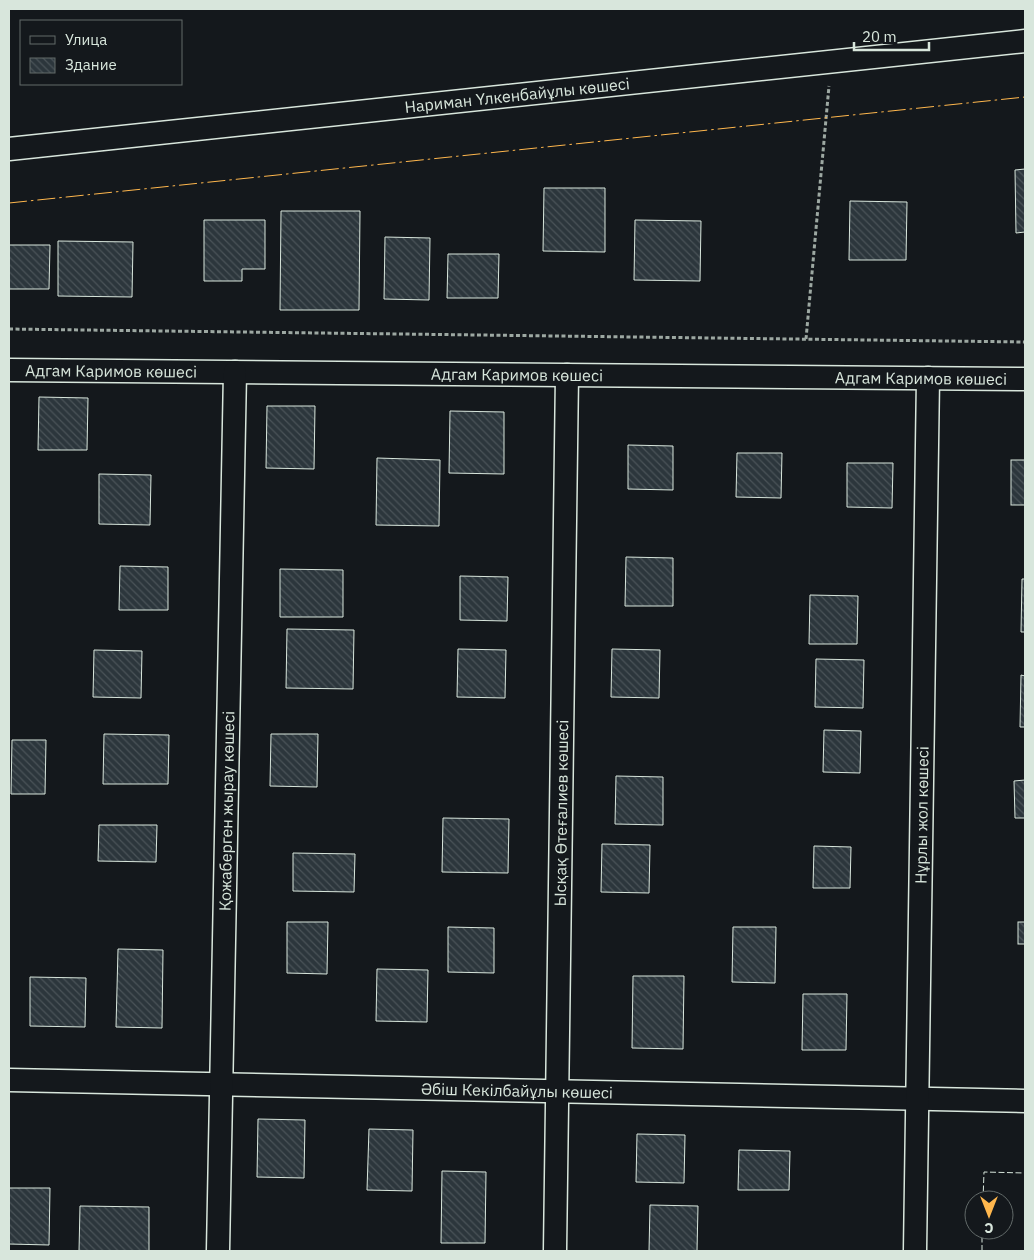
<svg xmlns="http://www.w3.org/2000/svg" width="1034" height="1260" font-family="'IBM Plex Sans',sans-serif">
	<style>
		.building { fill: url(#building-back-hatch); stroke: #d8e6dc }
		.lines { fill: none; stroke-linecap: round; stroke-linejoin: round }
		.street-casing { stroke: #d8e6dc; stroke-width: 25 }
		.path { stroke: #9da8a2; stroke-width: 3; stroke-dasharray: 4 2.5; stroke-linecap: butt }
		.street { stroke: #14181c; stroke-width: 22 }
		.fence { stroke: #d8e6dc; stroke-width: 1; stroke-dasharray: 6 2.5; stroke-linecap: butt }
		.power { stroke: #ffb74d; stroke-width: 1; stroke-dasharray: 18 4 2.5 4; stroke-linecap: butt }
		.labels { text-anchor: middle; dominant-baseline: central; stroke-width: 4; stroke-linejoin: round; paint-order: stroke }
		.street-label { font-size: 16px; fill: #d8e6dc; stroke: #14181c }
	</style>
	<defs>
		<pattern id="building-back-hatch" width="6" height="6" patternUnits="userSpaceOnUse" patternTransform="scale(1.25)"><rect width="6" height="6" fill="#2c363c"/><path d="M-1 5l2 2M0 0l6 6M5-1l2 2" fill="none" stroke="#4a5358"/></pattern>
	</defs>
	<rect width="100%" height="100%" fill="#14181c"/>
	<g class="building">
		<polygon points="1025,169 1025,232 1016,233 1015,170"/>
		<polygon points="544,188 605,188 605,252 543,251"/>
		<polygon points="850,201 907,202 906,260 849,260"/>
		<polygon points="281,211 360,211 359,310 280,310"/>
		<polygon points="204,220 265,220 265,269 242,269 242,281 204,281"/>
		<polygon points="635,220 701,221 700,281 634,280"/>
		<polygon points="385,237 430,238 429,300 384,299"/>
		<polygon points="58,241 133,242 132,297 58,296"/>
		<polygon points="9,245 50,245 49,289 9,289"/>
		<polygon points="448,254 499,254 498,298 447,298"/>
		<polygon points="39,397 88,398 87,450 38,450"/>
		<polygon points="267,406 315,406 314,469 266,468"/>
		<polygon points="450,411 504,412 504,474 449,473"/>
		<polygon points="628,445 673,446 673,490 628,489"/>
		<polygon points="737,453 782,453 781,498 736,497"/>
		<polygon points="377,458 440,460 439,526 376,525"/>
		<rect x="1011" y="460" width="14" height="45"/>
		<polygon points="847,463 893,463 892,508 847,507"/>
		<polygon points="99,474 151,475 150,525 99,524"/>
		<polygon points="626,557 673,558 673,606 625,606"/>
		<polygon points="120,566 168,567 168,610 119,610"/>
		<polygon points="280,569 343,570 343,617 280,617"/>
		<polygon points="460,576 508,577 507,621 460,620"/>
		<polygon points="1022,579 1025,579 1025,632 1021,632"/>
		<polygon points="810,595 858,596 857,644 809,644"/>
		<polygon points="287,629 354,630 353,689 286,688"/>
		<polygon points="458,649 506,650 505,698 457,697"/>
		<polygon points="612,649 660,650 659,698 611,697"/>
		<polygon points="94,650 142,651 141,698 93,697"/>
		<polygon points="816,659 864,660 863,708 815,707"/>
		<polygon points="1021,675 1025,676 1025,727 1020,727"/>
		<polygon points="824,730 861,731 860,773 823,772"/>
		<polygon points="104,734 169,735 168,784 103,784"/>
		<polygon points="271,734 318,734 317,787 270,786"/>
		<polygon points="12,740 46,740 45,794 11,794"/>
		<polygon points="616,776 663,777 663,825 615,824"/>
		<polygon points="1025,780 1025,818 1015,818 1014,781"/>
		<polygon points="443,818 509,819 508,873 442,872"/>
		<polygon points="99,825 157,825 156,862 98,861"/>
		<polygon points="602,844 650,845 649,893 601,892"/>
		<polygon points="814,846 851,847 850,888 813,888"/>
		<polygon points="293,853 355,854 354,892 293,891"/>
		<polygon points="287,922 328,922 327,974 287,973"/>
		<rect x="1018" y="922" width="7" height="22"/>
		<polygon points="448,927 494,928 494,973 448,972"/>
		<polygon points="733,927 776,927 775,983 732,982"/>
		<polygon points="118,949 163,950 162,1028 116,1027"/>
		<polygon points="377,969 428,970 427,1022 376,1021"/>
		<polygon points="633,976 684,976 683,1049 632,1048"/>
		<polygon points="30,977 86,978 85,1027 30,1026"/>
		<polygon points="803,994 847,994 846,1050 802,1050"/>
		<polygon points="258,1119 305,1120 304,1178 257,1177"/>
		<polygon points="369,1129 413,1130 412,1191 367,1190"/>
		<polygon points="637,1134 685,1135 684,1183 636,1182"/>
		<polygon points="739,1150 790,1151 789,1190 738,1190"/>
		<polygon points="442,1171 486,1172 485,1243 441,1243"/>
		<polygon points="9,1188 50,1188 49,1245 9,1244"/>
		<polygon points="650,1205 698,1206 697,1251 649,1251"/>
		<polygon points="80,1206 149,1207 149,1251 79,1251"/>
	</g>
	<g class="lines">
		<defs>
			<g id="street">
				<path id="s1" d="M9,149L1025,41"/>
				<path id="s2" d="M9,370L1025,379"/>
				<path id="s3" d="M9,1080L1025,1101"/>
				<path id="s4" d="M218,1251L235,372"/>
				<path id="s5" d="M555,1251L567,375"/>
				<path id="s6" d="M915,1251L928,378"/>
			</g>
		</defs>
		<use href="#street" class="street-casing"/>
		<g class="path">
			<polyline points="9,329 1025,342"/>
			<polyline points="806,339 829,86"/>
		</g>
		<use href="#street" class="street"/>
		<g class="fence">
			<polyline points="983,1200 984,1172 1025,1173"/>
			<polyline points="982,1251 982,1230"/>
		</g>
		<polyline class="power" points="9,203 1025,97"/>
	</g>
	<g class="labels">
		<g class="street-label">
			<text stroke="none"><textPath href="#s1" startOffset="511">Нариман Үлкенбайұлы көшесі</textPath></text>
			<text stroke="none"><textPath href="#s2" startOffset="102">Адгам Каримов көшесі</textPath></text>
			<text stroke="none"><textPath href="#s2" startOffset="508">Адгам Каримов көшесі</textPath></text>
			<text stroke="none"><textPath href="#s2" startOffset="912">Адгам Каримов көшесі</textPath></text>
			<text stroke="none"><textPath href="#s4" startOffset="440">Қожаберген жырау көшесі</textPath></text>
			<text stroke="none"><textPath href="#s5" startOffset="438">Ысқақ Өтеғалиев көшесі</textPath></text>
			<text stroke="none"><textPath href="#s6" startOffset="436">Нұрлы жол көшесі</textPath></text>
			<text stroke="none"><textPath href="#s3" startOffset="508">Әбіш Кекілбайұлы көшесі</textPath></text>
		</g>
	</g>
	<rect width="1034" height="1260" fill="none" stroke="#d8e6dc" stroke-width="20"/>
	<rect x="20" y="20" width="162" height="65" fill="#14181c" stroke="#626a69"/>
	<rect x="30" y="36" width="25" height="8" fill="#14181c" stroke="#626a69"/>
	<text x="65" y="45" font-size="15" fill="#d8e6dc">Улица</text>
	<rect x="30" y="58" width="25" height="15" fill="url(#building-back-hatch)" stroke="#626a69"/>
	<text x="65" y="70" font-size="15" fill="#d8e6dc">Здание</text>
	<g transform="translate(989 1215) rotate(180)"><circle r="24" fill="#14181c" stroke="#626a69"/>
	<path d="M0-4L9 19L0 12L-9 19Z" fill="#ffb74d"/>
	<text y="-8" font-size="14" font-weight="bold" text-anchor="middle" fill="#d8e6dc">С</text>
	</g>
	<path d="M854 42v8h75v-8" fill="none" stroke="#d8e6dc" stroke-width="2.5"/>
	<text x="862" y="42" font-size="15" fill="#d8e6dc" stroke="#14181c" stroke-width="4" paint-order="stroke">20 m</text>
</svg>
